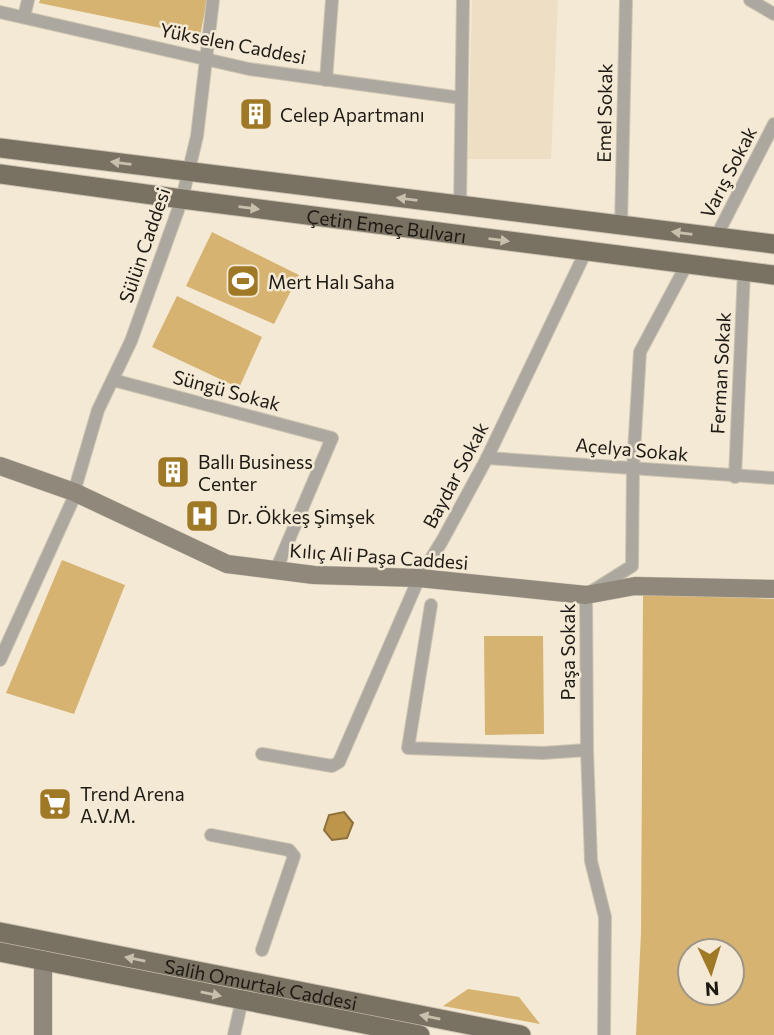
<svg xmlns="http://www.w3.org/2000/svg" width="774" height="1035" font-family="Commissioner,sans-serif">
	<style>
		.built { fill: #eedfc4 }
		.green { fill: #d7b371; fill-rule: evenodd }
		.water { fill: #bd964b; stroke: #8d703a; stroke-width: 2 }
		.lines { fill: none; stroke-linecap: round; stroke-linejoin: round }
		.street-casing { stroke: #cdc4b2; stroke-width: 14 }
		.secondary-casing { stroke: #cdc4b2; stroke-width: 19 }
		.primary-casing { stroke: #cdc4b2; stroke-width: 21 }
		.street { stroke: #ada89f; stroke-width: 12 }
		.secondary { stroke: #8f887b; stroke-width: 18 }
		.primary { stroke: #797162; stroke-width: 19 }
		.oneway { fill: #c9bfad }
		.labels { text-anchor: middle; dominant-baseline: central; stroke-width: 5; stroke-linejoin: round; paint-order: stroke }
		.street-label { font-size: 19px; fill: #1d1913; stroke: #f4e9d5 }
		.poi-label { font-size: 19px; fill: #1d1913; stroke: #f4e9d5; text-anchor: start }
	</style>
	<rect width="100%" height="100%" fill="#f4e9d5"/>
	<polygon class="built" points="472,0 558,0 551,159 468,159"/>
	<g class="green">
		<polygon points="40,0 207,0 200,36 39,3"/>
		<polygon points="212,232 299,275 274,324 186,286"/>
		<polygon points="177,296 262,337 239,388 152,347"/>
		<polygon points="62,560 125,585 74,714 6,693"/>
		<path d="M643,593L774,599V1035H636L641,933ZM690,951H732V993H690Z"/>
		<polygon points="484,636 543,636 544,734 485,735"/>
		<polygon points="468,989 519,997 540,1024 443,1006"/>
	</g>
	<polygon class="water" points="344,812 353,823 347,838 332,840 324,830 329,815"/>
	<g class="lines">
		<defs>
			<g id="street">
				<polyline points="750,0 774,14"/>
				<polyline points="0,12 249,69 461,98"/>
				<polyline points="24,17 28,0"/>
				<polyline points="326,80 332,0"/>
				<polyline points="460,205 463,0"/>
				<polyline points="621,226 626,0"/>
				<polyline points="716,237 774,124"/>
				<polyline points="113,380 332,438 276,570"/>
				<polyline points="487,458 774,478"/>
				<polyline points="735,477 744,271"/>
				<polyline points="74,492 98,410 131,341 182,199 197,136 213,0"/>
				<polyline points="431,605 408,748 543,753 587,750"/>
				<polyline points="0,660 76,493"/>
				<polyline points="262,754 332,766 339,762 419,578 442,541 487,458 586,251"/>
				<polyline points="211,835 289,850 294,856 262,950"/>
				<polyline points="234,1035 242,1000"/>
				<polyline points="604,1035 605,917 591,861 587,750 586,595 632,566 633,468 640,352 687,264"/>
			</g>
			<g id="secondary">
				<polyline points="0,466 74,492 227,564 314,575 419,578 586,595 635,586 774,589"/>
				<polyline points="43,960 43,1035"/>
			</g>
			<g id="primary">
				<polyline points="0,148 774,244"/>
				<path id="s1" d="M0,174L182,199L774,275"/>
				<path id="s2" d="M0,932L521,1035"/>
				<polyline points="0,952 420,1035"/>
			</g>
		</defs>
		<use href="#street" class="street-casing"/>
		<use href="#secondary" class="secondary-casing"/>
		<use href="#primary" class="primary-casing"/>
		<use href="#street" class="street"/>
		<use href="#secondary" class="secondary"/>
		<use href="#primary" class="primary"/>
	</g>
	<defs><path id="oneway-solid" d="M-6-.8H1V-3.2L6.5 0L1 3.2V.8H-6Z" transform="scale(1.75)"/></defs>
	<g class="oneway">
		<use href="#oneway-solid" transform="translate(121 163) rotate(-173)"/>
		<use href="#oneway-solid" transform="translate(407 199) rotate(-173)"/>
		<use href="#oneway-solid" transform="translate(249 208) rotate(7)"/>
		<use href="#oneway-solid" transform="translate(682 233) rotate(-173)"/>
		<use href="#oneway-solid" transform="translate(499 240) rotate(7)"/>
		<use href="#oneway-solid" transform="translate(135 959) rotate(-169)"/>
		<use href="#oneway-solid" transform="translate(211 994) rotate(11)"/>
		<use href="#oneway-solid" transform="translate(430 1017) rotate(-169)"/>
	</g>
	<defs>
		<symbol id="building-square" viewBox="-11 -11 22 22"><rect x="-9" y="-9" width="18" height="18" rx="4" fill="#a07927" stroke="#f4e9d5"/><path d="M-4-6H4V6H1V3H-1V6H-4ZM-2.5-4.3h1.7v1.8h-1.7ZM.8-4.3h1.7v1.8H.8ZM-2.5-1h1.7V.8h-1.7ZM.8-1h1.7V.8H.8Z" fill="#fff"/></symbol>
		<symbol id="stadium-square" viewBox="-11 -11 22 22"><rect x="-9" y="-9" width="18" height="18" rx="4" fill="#a07927" stroke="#f4e9d5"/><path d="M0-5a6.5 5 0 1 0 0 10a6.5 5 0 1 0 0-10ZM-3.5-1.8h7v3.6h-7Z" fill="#fff"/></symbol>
		<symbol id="hospital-square" viewBox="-11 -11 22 22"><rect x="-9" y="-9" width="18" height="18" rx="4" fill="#a07927" stroke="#f4e9d5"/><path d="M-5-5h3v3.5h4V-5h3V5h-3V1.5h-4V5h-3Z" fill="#fff"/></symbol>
		<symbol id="supermarket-square" viewBox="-11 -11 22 22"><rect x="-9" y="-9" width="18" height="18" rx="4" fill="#a07927" stroke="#f4e9d5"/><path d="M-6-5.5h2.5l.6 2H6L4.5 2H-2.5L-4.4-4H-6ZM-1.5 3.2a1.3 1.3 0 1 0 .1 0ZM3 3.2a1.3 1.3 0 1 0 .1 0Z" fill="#fff"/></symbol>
	</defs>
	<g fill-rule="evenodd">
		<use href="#building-square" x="237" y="95" width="38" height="38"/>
		<use href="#stadium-square" x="224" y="262" width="38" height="38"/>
		<use href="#building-square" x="154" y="453" width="38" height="38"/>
		<use href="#hospital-square" x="183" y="497" width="38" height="38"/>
		<use href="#supermarket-square" x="36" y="785" width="38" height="38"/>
	</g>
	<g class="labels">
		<g class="street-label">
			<text transform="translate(233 43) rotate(11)">Yükselen Caddesi</text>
			<text transform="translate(604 113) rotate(-89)">Emel Sokak</text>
			<text transform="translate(728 172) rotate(-63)">Varış Sokak</text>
			<text stroke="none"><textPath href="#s1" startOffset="390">Çetin Emeç Bulvarı</textPath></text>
			<text transform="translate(144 245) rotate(-71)">Sülün Caddesi</text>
			<text transform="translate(720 373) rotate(-87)">Ferman Sokak</text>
			<text transform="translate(227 390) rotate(15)">Süngü Sokak</text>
			<text transform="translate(632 449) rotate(5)">Açelya Sokak</text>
			<text transform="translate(455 475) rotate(-62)">Baydar Sokak</text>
			<text transform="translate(379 556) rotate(4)">Kılıç Ali Paşa Caddesi</text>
			<text transform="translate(567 652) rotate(-90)">Paşa Sokak</text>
			<text stroke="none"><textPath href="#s2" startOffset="266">Salih Omurtak Caddesi</textPath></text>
		</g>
		<g class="poi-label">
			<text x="280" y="114">Celep Apartmanı</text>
			<text x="268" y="281">Mert Halı Saha</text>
			<text x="198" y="461">Ballı Business<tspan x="198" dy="22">Center</tspan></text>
			<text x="227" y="516">Dr. Ökkeş Şimşek</text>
			<text x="80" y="793">Trend Arena<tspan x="80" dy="22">A.V.M.</tspan></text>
		</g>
	</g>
	<g transform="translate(711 972) rotate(176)"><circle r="33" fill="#f4e9d5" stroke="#9e9687" stroke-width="2"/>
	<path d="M0-5L12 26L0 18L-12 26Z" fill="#a07927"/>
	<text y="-10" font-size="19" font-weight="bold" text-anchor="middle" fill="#1d1913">N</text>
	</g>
</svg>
